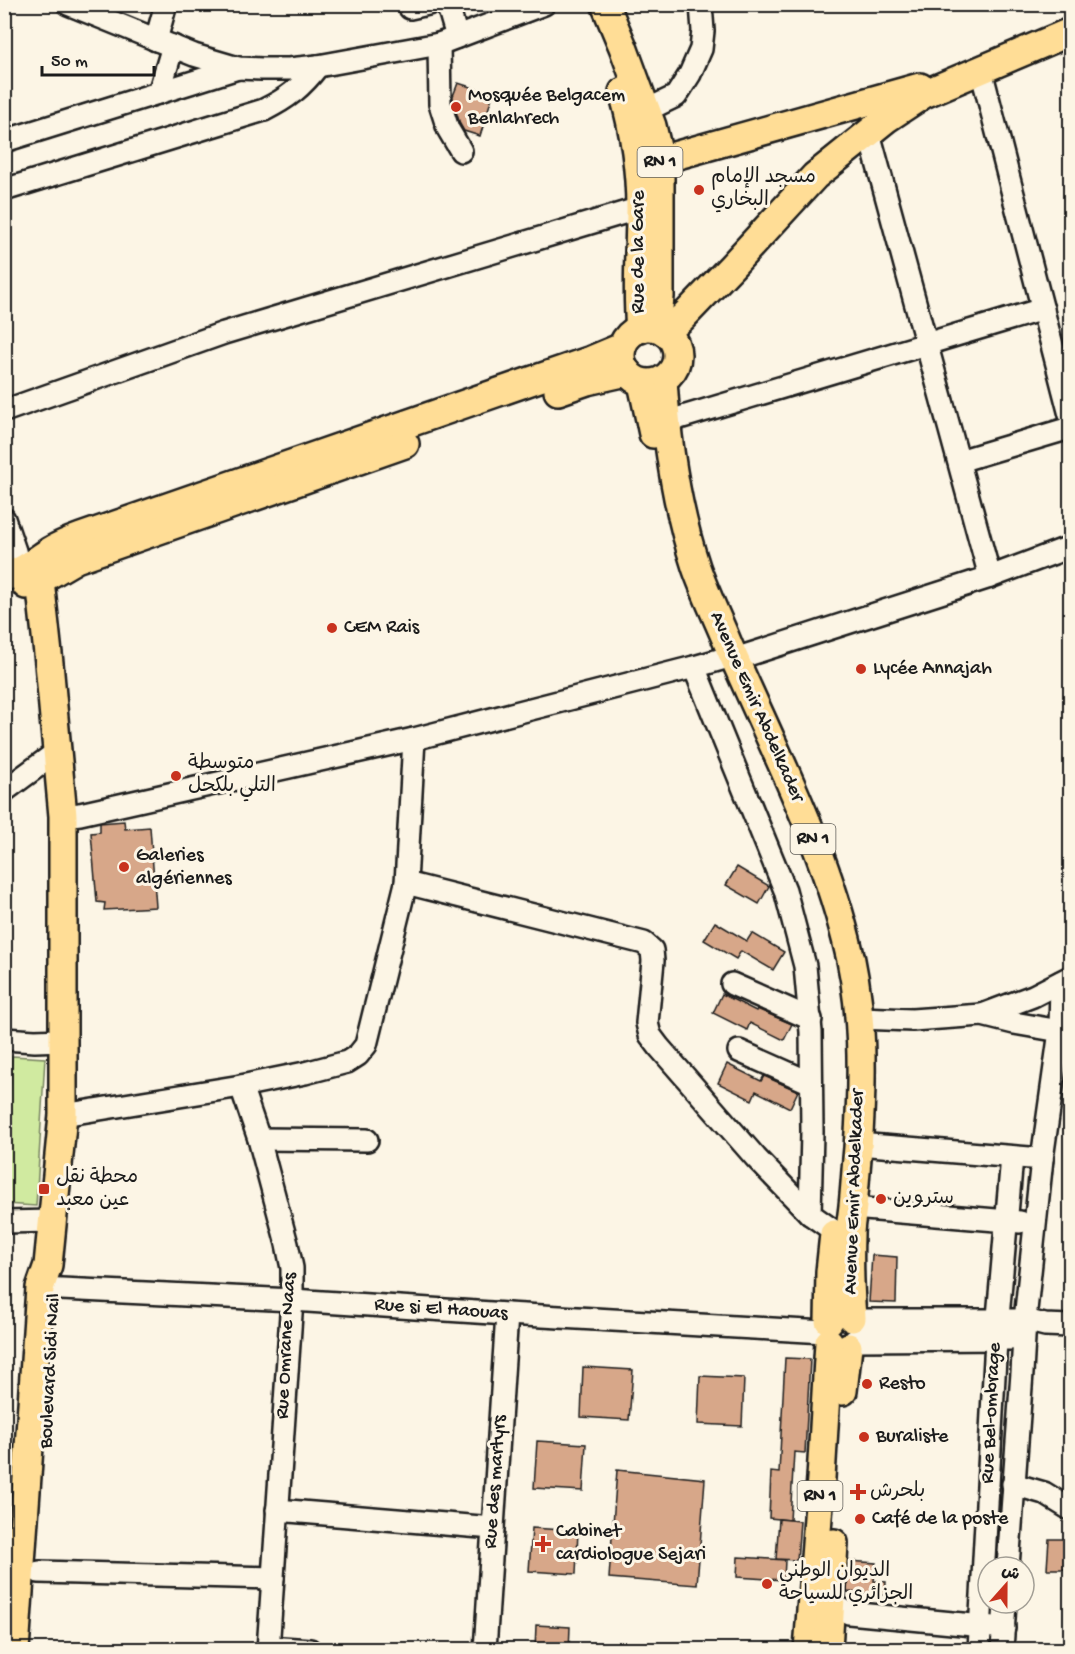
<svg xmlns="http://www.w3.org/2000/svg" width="1075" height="1654" font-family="'Gochi Hand','Playpen Sans Arabic',sans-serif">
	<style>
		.green { fill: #d0eaa0; stroke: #76835e; stroke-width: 1.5 }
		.building { fill: #d7a789; stroke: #1c1c1c; stroke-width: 1.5 }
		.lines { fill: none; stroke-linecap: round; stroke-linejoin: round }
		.minor-casing { stroke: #1c1c1c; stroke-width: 26 }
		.major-casing { stroke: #1c1c1c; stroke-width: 32 }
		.minor { stroke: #fcf5e5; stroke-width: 21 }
		.major { stroke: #ffdd96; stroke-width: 27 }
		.poi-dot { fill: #c8321e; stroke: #fcf5e5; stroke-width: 2 }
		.labels { text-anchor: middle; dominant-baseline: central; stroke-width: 6; stroke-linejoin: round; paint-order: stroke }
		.shield { fill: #fcf5e5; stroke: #5f5d58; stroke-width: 1.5 }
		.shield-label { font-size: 18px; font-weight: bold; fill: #1c1c1c }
		.poi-label { font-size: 20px; fill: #1c1c1c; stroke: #fcf5e5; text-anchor: start }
		.street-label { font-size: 20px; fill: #1c1c1c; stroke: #fcf5e5 }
	</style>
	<rect width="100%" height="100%" fill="#fcf5e5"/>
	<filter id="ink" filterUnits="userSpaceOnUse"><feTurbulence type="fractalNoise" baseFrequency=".0167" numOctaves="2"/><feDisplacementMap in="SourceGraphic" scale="12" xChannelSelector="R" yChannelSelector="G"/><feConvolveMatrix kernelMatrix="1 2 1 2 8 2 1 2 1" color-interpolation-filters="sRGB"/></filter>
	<g filter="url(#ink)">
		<polygon class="green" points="12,1056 45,1058 36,1206 5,1204"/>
		<g class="building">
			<polygon points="458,83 493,94 480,136 464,131 460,124 453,102 453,96"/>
			<polygon points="124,821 125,829 150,827 156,907 104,910 105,903 97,902 91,833 100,832 100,823"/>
			<polygon points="737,867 769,886 759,904 726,885"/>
			<polygon points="715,922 747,941 752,933 784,952 773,970 741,951 736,959 704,940"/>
			<polygon points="722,994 756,1011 757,1009 792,1024 784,1040 750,1023 747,1030 713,1013"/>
			<polygon points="727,1064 761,1081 764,1076 798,1091 790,1108 756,1091 752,1100 718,1083"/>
			<polygon points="872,1255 897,1257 896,1303 869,1302"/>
			<polygon points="785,1358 810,1359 805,1453 794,1452 790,1520 769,1518 771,1472 779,1473"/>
			<polygon points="583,1367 633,1370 629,1420 581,1417"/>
			<polygon points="700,1376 744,1378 742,1426 698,1424"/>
			<polygon points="537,1441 586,1444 583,1491 534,1488"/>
			<polygon points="617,1470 705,1479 697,1585 609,1578"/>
			<polygon points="779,1519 800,1521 797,1560 776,1559"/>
			<polygon points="532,1528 578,1531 576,1574 529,1571"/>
			<polygon points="1049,1539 1071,1539 1071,1569 1047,1569"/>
			<polygon points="738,1557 785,1560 784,1580 737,1577"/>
			<polygon points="849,1561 876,1563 874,1581 886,1582 885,1595 847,1592"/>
			<polygon points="536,1625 570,1627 569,1650 535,1650"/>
		</g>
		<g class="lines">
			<defs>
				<g id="minor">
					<polyline points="68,4 194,55 238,68 262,69 289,69 318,66 439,44 544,4"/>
					<polyline points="445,4 450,13 457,37"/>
					<polyline points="410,8 428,4"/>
					<polyline points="156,40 166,4"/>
					<polyline points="439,44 440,104 448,129 461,151"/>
					<polyline points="981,70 1070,415"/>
					<polyline points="159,93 173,46"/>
					<polyline points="647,110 676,96 690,74 701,49 703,31 701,4"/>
					<polyline points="869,133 990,577"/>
					<polyline points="4,141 238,68"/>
					<path d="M4,190L264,110C288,98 302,87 318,66"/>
					<polyline points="4,411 224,333 640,208"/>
					<polyline points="666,422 1043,309"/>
					<polyline points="959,461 1070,428"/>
					<polyline points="4,519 15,551 20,572"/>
					<polyline points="735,659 990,577 1070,547"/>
					<polyline points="694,667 785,890 805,966 811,1032 812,1132 810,1214"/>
					<polyline points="4,791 58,751"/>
					<polyline points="63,816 80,814 414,739 694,667 722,659"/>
					<polyline points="406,883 644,943 652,950 653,961 647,1023 650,1035 659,1047 756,1158 810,1214 834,1231 850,1233"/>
					<polyline points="732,984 811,1019"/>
					<polyline points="982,1015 1033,996 1070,977"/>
					<polyline points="859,1018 912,1020 982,1015 1014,1023 1060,1031"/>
					<polyline points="4,1039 35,1041 63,1040"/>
					<polyline points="739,1051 811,1083"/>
					<polyline points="241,1086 305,1073 347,1062 358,1055 366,1045 406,883 414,739"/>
					<polyline points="63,1115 241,1086 259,1139 287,1244 292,1268 292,1300 268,1650"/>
					<polyline points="259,1139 367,1140"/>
					<polyline points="858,1144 1042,1159"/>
					<polyline points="853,1208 1020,1222"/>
					<polyline points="4,1222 53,1221"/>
					<polyline points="40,1288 292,1300 507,1314 825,1332"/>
					<polyline points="854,1320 1025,1320 1045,1325 1070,1326"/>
					<polyline points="855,1340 1011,1339"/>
					<polyline points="1013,1484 1044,1493 1070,1509"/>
					<polyline points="277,1510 493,1528"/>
					<polyline points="1008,1567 1022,1373 1025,1320 1042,1159 1060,1031 1061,982"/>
					<polyline points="39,1572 273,1578"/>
					<polyline points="818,1602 831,1604 849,1613 1004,1628"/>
					<polyline points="268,1647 310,1650"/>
					<polyline points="485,1650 507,1314"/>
					<polyline points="979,1650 996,1340 1012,1157"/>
					<polyline points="1002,1650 1005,1603"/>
				</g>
				<g id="major">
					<polyline points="605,4 623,47 652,126 660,160 660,297 657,328"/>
					<path d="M623,92C634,130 640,169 640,209C640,249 636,289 640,329"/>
					<polyline points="660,160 920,87"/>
					<circle cx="649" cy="355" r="28"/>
					<polyline points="665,332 682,318 732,266 815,176 886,119 924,94 1070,32"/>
					<path d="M663,380C667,444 676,506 696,567C705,593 718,619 728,644C770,741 820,836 846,939C864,1006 863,1079 858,1148C856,1167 855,1187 853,1206C852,1216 850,1226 850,1235C849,1263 850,1291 852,1318"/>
					<polyline points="642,383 653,434"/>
					<polyline points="558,391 587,381 627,372"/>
					<path d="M4,577C24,571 34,562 50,551C60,545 70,541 81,537L591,360L622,347"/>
					<polyline points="26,585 40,580 76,559 405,444"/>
					<polyline points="829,1321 830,1272 834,1234"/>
					<polyline points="843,1391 848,1347"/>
					<polyline points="15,1650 40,1288 48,1265 63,1115 63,816 49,663 40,580 36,561"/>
					<polyline points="808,1650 821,1478 829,1342"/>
					<polyline points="828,1650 834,1543"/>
				</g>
			</defs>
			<use href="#minor" class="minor-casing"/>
			<use href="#major" class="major-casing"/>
			<use href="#minor" class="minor"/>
			<use href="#major" class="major"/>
		</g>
	</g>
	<g class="poi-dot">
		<circle cx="456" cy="107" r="6"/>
		<circle cx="699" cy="190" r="6"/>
		<circle cx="332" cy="628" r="6"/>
		<circle cx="861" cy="669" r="6"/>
		<circle cx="176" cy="776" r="6"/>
		<circle cx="124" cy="867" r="6"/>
		<rect x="38" y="1183" width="12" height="12" rx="3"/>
		<circle cx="881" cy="1199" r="6"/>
		<circle cx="867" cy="1384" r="6"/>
		<circle cx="864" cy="1437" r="6"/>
		<path d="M855 1483h6v6h6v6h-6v6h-6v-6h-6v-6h6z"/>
		<circle cx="860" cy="1519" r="6"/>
		<path d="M540 1535h6v6h6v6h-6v6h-6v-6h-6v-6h6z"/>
		<circle cx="767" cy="1584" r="6"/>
	</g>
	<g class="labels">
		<g class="shield">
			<rect x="637.5" y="147" width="45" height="30" rx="4.5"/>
			<rect x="790.5" y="824" width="45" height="30" rx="4.5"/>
			<rect x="797.5" y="1481" width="45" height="30" rx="4.5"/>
		</g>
		<g class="shield-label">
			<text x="660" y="162">RN 1</text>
			<text x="813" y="839">RN 1</text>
			<text x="820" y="1496">RN 1</text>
		</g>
		<g class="poi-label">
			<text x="468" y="96">Mosquée Belgacem<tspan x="468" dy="23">Benlahrech</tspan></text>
			<text x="711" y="178">مسجد الإمام<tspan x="711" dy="23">البخاري</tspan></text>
			<text x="344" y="628">CEM Rais</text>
			<text x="873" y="669">Lycée Annajah</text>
			<text x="188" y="764">متوسطة<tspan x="188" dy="23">التلي بلكحل</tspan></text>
			<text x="136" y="856">Galeries<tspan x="136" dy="23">algériennes</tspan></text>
			<text x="56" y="1178">محطة نقل<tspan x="56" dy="23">عين معبد</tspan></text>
			<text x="893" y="1199">ستروين</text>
			<text x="879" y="1384">Resto</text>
			<text x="876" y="1437">Buraliste</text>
			<text x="870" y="1492">بلحرش</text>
			<text x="872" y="1519">Café de la poste</text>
			<text x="556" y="1532">Cabinet<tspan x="556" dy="23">cardiologue Sejari</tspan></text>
			<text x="779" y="1572">الديوان الوطني<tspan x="779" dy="23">الجزائري للسياحة</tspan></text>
		</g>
		<g class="street-label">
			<text transform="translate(639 252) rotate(-90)">Rue de la Gare</text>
			<text transform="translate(756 707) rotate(66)">Avenue Emir Abdelkader</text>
			<text transform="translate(855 1192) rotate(-88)">Avenue Emir Abdelkader</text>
			<text transform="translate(441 1310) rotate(4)">Rue si El Haouas</text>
			<text transform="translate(287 1346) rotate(-87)">Rue Omrane Naas</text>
			<text transform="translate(51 1371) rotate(-87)">Boulevard Sidi Nail</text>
			<text transform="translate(992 1413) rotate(-87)">Rue Bel-ombrage</text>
			<text transform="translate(496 1482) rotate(-86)">Rue des martyrs</text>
		</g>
	</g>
	<rect width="1075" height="1654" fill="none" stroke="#fcf5e5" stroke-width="24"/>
	<rect x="12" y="12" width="1051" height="1630" fill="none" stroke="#1c1c1c" stroke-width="2" filter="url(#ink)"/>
	<g transform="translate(1006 1585) rotate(21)"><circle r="28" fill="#fcf5e5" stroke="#a29e95" stroke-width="1.5"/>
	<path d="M0-4.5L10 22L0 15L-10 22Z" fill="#c8321e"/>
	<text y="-9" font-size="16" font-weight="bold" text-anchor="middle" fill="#1c1c1c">ش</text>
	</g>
	<path d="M42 66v9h112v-9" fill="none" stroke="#1c1c1c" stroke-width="3"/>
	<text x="51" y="66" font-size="18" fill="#1c1c1c" stroke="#fcf5e5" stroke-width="4.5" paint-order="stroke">50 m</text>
</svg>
